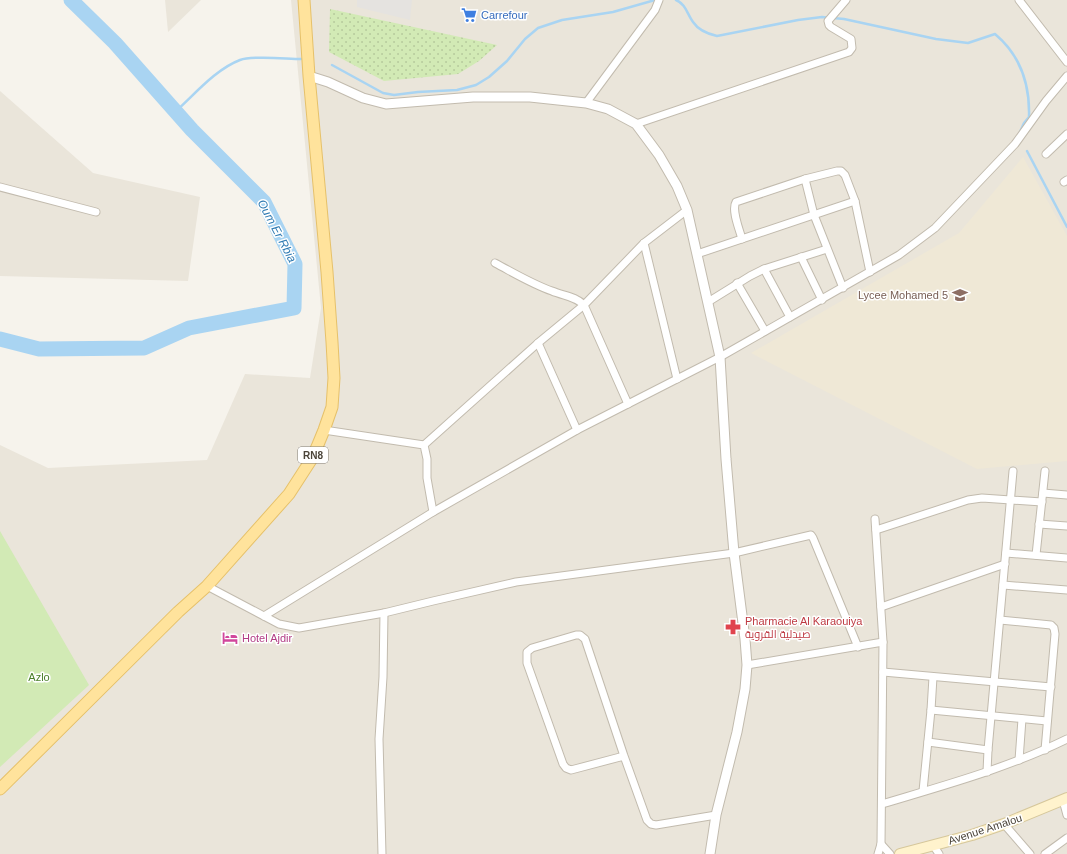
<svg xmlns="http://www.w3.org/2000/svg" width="1067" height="854" font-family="Arial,Cairo,sans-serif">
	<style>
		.residential { fill: #eae5da }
		.education { fill: #efe8d6 }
		.grass { fill: url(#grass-dots) }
		.park { fill: #d2eab5 }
		.parking { fill: #e5e3e0 }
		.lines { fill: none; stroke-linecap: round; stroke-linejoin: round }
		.stream { stroke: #a9d4f2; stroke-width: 2.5 }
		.river { stroke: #a9d4f2; stroke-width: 15 }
		.minor-casing { stroke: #c2bbae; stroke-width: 9 }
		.tertiary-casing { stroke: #c2bbae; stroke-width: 11 }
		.secondary-casing { stroke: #d6c79b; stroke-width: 12 }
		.primary-casing { stroke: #e6c16a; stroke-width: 13 }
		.minor { stroke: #fff; stroke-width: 7 }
		.tertiary { stroke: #fff; stroke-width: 9 }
		.secondary { stroke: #fff3cd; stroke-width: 10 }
		.primary { stroke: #ffe39c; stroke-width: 11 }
		.labels { text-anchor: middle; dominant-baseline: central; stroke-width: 3; stroke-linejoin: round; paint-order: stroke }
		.shield { fill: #fff; stroke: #817c74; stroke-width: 1 }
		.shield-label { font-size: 10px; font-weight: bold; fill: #4b4439 }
		.shop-label { font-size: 11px; fill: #366cbe; stroke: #fff; text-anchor: start }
		.education-label { font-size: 11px; fill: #785e54; stroke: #fff; text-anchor: end }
		.health-label { font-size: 11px; fill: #be3a42; stroke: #fff; text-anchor: start }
		.hotel-label { font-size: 11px; fill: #b23c85; stroke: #fff; text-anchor: start }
		.park-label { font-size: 11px; fill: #4a7f2a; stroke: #fff }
		.street-label { font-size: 11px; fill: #4b4439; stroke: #fff }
		.water-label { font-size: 12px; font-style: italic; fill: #2e7ab2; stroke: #fff }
	</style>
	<defs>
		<pattern id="grass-dots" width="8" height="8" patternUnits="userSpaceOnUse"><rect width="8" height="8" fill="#d2eab5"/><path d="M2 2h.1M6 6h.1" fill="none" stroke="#b6ca9c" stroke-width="1.8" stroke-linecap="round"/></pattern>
	</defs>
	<rect width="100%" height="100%" fill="#f6f3ec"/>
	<g class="residential">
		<polygon points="165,0 201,0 168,32"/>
		<polygon points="291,0 1067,0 1067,854 0,854 0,445 48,468 207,460 245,374 310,378 321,308"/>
		<polygon points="0,91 93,173 200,197 188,281 0,276"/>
	</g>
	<polygon class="education" points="1023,157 1067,236 1067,461 977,469 751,353 959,233"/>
	<polygon class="grass" points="330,9 497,45 479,61 458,74 384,81 329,52"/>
	<polygon class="park" points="0,531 89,685 0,767"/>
	<polygon class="parking" points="357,0 412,0 410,20 357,7"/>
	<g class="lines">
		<g class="stream">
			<path d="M676,0C686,4 687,14 693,22C699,31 708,34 717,36L798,20L822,17L844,19L936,39L968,43L995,34C1020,55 1030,85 1029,117L1024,123L1020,132"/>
			<polyline points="332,65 383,93 394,95 418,92 457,90 476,85 489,77 507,61 525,39 538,28 562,20 613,12 655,0"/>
			<path d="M176,111C195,94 216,69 240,60C253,55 287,59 301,59"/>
			<polyline points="1027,151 1067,227"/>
		</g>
		<polyline class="river" points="0,339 39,349 144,348 189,328 294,308 295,264 264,202 192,130 115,43 71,0"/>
		<defs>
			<g id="minor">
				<polyline points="1019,0 1067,62"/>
				<polyline points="586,103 655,10 659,0"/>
				<polyline points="636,124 849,52 852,48 851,39 831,27 829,25 828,21 846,0"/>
				<polyline points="1046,154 1067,134"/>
				<polyline points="805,179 814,215 843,288"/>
				<polyline points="1064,182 1067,180"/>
				<polyline points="0,187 96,212"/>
				<path d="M742,239C740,231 731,210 736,202L805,179L837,171H841L845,175L855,201L870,272"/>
				<polyline points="644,243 677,379"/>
				<polyline points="697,254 855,201"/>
				<polyline points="801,257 822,300"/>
				<path d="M495,263C514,273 532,284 552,291C564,296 575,296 584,305L628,404"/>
				<polyline points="764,269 790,317"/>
				<polyline points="737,283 765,331"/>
				<polyline points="708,302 750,276 764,269 827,249"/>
				<polyline points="538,343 577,430"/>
				<polyline points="324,430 424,445 427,459 427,478 433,512"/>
				<polyline points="424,445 538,343 584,305 644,243 687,210"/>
				<polyline points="1043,493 1067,495"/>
				<polyline points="875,519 883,642 881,844 878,854"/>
				<polyline points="1039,524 1067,526"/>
				<polyline points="876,530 968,500 982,498 1042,502"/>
				<polyline points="1006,553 1067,558"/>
				<polyline points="1036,555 1045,471"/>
				<polyline points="1003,585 1067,590"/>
				<polyline points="207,586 279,624 299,628 384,613 433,601 516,582 734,553 811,535 813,538 858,647"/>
				<polyline points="881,607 1005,564"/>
				<polyline points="264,616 433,512 577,430 720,357 899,255 935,228 1015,144 1046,101 1067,76"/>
				<polyline points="1000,620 1051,625 1054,628 1055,634 1045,750"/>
				<polyline points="747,665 883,642"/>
				<polyline points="883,672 1051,687"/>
				<polyline points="931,710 1047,721"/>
				<polyline points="928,742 988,750"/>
				<polyline points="624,756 571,770 566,768 563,764 527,663 527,652 532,648 576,635 580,635 585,639 624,756 647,820 651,824 656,825 716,815"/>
				<polyline points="1019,760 1022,719"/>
				<polyline points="987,772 988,750 1013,471"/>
				<polyline points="923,791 931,710 933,677"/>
				<polyline points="1063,800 1067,815"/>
				<path d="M882,804C945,785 1008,768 1067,739"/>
				<polyline points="1004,824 1030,854"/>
				<polyline points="881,844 890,854"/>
				<polyline points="933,845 939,854"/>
				<polyline points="382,854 379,739 383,677 384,613"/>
				<polyline points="1045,854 1067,838"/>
			</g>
			<polyline id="tertiary" points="309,76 328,82 363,98 386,104 473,97 530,97 586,103 608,109 636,124 659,155 677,186 687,210 720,357 726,459 734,553 745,639 747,665 745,689 737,732 716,815 710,854"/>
			<polyline id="secondary" points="900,854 972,835 1004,824 1067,798"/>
			<polyline id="primary" points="0,789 178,612 207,586 289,494 311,460 317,447 324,430 332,407 334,378 332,342 327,272 309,76 304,0"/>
		</defs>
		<use href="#minor" class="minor-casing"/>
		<use href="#tertiary" class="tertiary-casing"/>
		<use href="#secondary" class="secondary-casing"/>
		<use href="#primary" class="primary-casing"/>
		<use href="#minor" class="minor"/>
		<use href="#tertiary" class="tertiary"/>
		<use href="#secondary" class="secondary"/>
		<use href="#primary" class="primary"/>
	</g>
	<defs>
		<symbol id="supermarket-bare" viewBox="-9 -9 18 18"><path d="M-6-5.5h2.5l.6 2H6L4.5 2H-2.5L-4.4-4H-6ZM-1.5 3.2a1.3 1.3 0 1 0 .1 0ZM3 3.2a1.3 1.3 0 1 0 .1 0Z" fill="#3f7fe0" stroke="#fff" stroke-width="2.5" paint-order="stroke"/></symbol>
		<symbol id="university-bare" viewBox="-9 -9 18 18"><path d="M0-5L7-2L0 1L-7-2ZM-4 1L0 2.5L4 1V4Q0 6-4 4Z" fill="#8d6e63" stroke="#fff" stroke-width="2.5" paint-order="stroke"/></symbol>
		<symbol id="pharmacy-bare" viewBox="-9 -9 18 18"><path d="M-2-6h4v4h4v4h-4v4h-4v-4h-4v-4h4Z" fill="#e0444e" stroke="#fff" stroke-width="2.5" paint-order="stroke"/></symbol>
		<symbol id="hotel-bare" viewBox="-9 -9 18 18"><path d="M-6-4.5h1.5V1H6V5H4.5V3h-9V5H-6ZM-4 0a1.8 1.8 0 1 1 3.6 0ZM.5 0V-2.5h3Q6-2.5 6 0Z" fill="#d1479c" stroke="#fff" stroke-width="2.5" paint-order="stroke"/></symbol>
	</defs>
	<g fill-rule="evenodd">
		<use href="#supermarket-bare" x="458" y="4" width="22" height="22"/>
		<use href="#university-bare" x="949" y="284" width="22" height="22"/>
		<use href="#pharmacy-bare" x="722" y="616" width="22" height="22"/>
		<use href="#hotel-bare" x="219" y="627" width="22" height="22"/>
	</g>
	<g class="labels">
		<rect class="shield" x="298" y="447" width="30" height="16" rx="3"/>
		<g class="shield-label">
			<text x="313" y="455">RN8</text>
		</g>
		<g class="shop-label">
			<text x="481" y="15">Carrefour</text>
		</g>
		<g class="education-label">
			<text x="948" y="295">Lycee Mohamed 5</text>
		</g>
		<g class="health-label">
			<text x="745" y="621">Pharmacie Al Karaouiya<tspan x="745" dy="13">صيدلية القروية</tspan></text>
		</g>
		<g class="hotel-label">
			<text x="242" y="638">Hotel Ajdir</text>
		</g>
		<g class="park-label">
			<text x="39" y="677">Azlo</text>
		</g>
		<g class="street-label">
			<text transform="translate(985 829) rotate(-18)">Avenue Amalou</text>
		</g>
		<g class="water-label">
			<text transform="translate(277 231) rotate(62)">Oum Er Rbia</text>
		</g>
	</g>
</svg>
